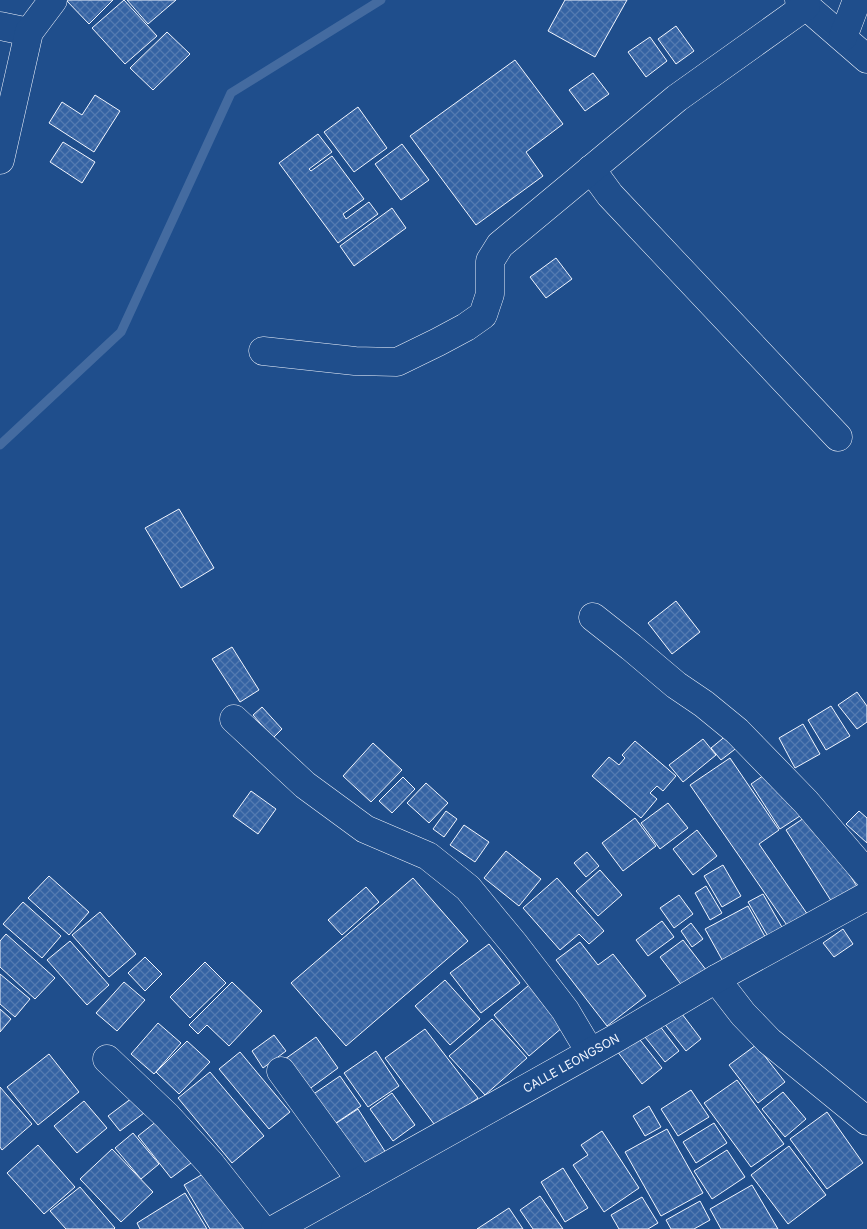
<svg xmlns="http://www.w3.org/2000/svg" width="867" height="1229" font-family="Inter,sans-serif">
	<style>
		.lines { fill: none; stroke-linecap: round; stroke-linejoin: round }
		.stream { stroke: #446ba0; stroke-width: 9 }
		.building { fill: url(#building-cross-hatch); stroke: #f2f6ff }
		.minor-casing { stroke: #f2f6ff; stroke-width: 29 }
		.major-casing { stroke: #f2f6ff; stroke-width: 29 }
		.minor { stroke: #1f4e8c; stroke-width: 28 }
		.major { stroke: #1f4e8c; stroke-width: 28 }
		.labels { text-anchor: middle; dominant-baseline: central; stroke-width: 4; stroke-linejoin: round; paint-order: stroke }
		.street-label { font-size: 12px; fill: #f2f6ff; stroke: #1f4e8c }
	</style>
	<defs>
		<pattern id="building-cross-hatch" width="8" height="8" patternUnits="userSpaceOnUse" patternTransform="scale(1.25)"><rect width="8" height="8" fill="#3563a3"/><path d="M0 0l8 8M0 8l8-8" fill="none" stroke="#537ab1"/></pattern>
	</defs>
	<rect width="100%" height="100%" fill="#1f4e8c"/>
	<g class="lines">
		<polyline class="stream" points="0,445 121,332 231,93 381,0"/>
	</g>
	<g class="building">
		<polygon points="66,0 113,0 89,24"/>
		<polygon points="124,0 157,36 125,64 92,28"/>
		<polygon points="127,0 176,0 148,24"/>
		<polygon points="565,0 627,0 595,57 548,31"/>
		<polygon points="676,26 694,51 676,64 658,39"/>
		<polygon points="167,32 190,54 153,90 130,68"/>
		<polygon points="650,37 667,61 646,77 628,52"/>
		<polygon points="515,60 563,124 526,152 543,176 476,225 410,136"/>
		<polygon points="593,73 609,94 585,111 569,90"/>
		<polygon points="95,95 120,111 94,152 49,123 62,102 82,115"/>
		<polygon points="358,107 387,148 354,172 324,132"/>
		<polygon points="318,134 332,152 309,169 311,171 332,156 364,199 343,214 346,219 369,202 378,214 338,243 279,163"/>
		<polygon points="63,142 95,162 82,183 50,162"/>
		<polygon points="402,144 429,180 401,200 375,164"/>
		<polygon points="392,208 406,228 354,266 340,246"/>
		<polygon points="556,258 572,279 546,298 530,277"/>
		<polygon points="179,509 214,568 181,588 145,528"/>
		<polygon points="676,601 700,632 672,654 648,623"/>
		<polygon points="232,647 259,690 240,702 212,659"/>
		<polygon points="857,692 867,706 867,722 857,729 838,705"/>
		<polygon points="831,706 850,736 826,750 808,720"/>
		<polygon points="262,707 282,729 273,738 253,715"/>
		<polygon points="803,724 820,754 795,768 779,738"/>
		<polygon points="733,730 743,743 721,760 711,748"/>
		<polygon points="703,739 716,755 683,782 669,765"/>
		<polygon points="635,741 676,776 663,791 657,786 650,793 657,799 641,818 592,776 609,757 619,765 625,758 622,755"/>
		<polygon points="373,743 402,770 371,802 343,776"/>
		<polygon points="730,758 779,830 759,844 810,918 791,931 690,785"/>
		<polygon points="773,769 803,814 780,829 751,784"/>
		<polygon points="403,777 415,789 392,813 379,801"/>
		<polygon points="426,783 448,803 429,823 407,803"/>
		<polygon points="251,791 276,809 258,834 233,816"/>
		<polygon points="668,803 688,828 660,849 641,823"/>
		<polygon points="446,811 457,819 444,837 433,829"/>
		<polygon points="859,811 867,818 867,843 846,824"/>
		<polygon points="810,814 862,894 837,910 786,830"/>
		<polygon points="635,818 656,846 623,871 602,843"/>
		<polygon points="464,825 489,842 475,862 450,845"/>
		<polygon points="697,830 717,856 693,875 673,849"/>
		<polygon points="506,851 541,879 519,906 484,878"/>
		<polygon points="587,852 599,866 586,877 574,863"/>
		<polygon points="723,865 741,896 722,907 704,876"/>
		<polygon points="600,870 622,895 598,916 576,891"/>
		<polygon points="49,876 89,912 69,935 28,898"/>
		<polygon points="413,878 468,941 346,1046 291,983"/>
		<polygon points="557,878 604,931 589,944 579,934 560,950 523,908"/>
		<polygon points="706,886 722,913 710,920 695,893"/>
		<polygon points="366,887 379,902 342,935 328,920"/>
		<polygon points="763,894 787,936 773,945 748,902"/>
		<polygon points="679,895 693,914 674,928 660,908"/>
		<polygon points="23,902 61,936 42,958 3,924"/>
		<polygon points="748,906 768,942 725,965 705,929"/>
		<polygon points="100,912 136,954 109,977 72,935"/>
		<polygon points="662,921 674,937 648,956 636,940"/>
		<polygon points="691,923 703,939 692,947 681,931"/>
		<polygon points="843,929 853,944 834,957 823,943"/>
		<polygon points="6,934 55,978 35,999 0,967 0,941"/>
		<polygon points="683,940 710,975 687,992 660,957"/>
		<polygon points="70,941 109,985 87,1005 47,960"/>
		<polygon points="580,942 598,965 613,954 646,996 607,1026 556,960"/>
		<polygon points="489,944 520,983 481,1013 450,973"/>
		<polygon points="145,957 162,974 145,991 128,973"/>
		<polygon points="205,962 226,983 190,1018 170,997"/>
		<polygon points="0,974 30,999 15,1017 0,1004"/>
		<polygon points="445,980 480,1019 450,1045 415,1006"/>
		<polygon points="535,980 570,1021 529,1056 494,1015"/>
		<polygon points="124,982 145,1000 117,1031 96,1013"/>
		<polygon points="232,982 262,1011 229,1046 207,1025 198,1034 189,1025"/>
		<polygon points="0,1009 11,1019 0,1032"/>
		<polygon points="679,1010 701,1039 686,1051 663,1022"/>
		<polygon points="492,1019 527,1058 485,1095 449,1056"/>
		<polygon points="656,1021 679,1051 665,1062 641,1032"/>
		<polygon points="158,1023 181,1043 154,1074 131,1054"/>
		<polygon points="425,1029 478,1098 437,1128 385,1058"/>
		<polygon points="274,1035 286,1051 263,1068 252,1051"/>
		<polygon points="637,1036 662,1068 642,1084 617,1051"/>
		<polygon points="316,1037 338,1068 308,1090 285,1059"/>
		<polygon points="187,1041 210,1062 179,1094 156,1072"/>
		<polygon points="756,1045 785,1082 758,1103 729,1065"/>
		<polygon points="376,1051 399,1086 368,1107 344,1073"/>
		<polygon points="240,1052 290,1112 269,1129 219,1069"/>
		<polygon points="49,1054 79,1092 38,1125 7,1087"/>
		<polygon points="210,1072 264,1136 232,1163 178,1098"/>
		<polygon points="340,1076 361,1106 330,1127 309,1097"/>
		<polygon points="737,1080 784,1144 751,1167 704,1103"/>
		<polygon points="0,1087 32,1124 2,1150 0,1147"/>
		<polygon points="691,1090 709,1117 678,1136 661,1109"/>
		<polygon points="783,1092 806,1119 785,1137 762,1109"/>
		<polygon points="392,1093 415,1125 393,1141 370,1109"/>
		<polygon points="132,1098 144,1113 120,1131 108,1116"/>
		<polygon points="84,1101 107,1128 77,1153 54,1126"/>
		<polygon points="649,1106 661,1127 645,1136 633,1116"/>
		<polygon points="358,1109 386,1153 363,1167 335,1124"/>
		<polygon points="827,1112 863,1163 827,1189 790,1139"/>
		<polygon points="162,1117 195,1160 171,1178 138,1136"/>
		<polygon points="714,1123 727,1143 696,1163 683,1142"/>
		<polygon points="667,1129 703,1193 661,1216 625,1152"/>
		<polygon points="602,1131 639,1188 604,1212 573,1165 588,1155 581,1145"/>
		<polygon points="133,1133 159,1164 141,1179 115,1148"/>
		<polygon points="38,1145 75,1187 44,1214 7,1173"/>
		<polygon points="789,1146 826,1195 788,1224 751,1175"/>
		<polygon points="112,1149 153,1192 121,1222 80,1179"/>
		<polygon points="727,1150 745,1177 712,1199 694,1171"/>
		<polygon points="563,1168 588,1208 565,1222 541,1182"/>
		<polygon points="210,1170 245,1229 210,1229 184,1185"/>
		<polygon points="752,1185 778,1229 721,1229 710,1209"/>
		<polygon points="80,1187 115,1228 114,1229 66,1229 50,1211"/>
		<polygon points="185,1193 207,1229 140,1229 137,1223"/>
		<polygon points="540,1196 563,1229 533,1229 520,1210"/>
		<polygon points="642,1197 658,1223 648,1229 619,1229 611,1215"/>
		<polygon points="700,1201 710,1220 694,1229 671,1229 666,1220"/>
		<polygon points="509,1208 523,1229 477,1229"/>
	</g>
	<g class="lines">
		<defs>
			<g id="minor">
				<polyline points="799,0 867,59"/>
				<polyline points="0,26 29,32"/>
				<polyline points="843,37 857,0"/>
				<polyline points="0,160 29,32 53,0"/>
				<polyline points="591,169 610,195 838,437"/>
				<polyline points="263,351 355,361 397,362 438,342 466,327 483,315 490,294 490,261 500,245 677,98 806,6"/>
				<polyline points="593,617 631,647 676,685 704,704 737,731 806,802 867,874"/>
				<polyline points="234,719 305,785 365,829 428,856 468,888 515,945 565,1010 590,1052"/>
				<polyline points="716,979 743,1014 769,1041 867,1121"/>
				<polyline points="107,1059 167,1116 210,1163 262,1229"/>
				<polyline points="281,1071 361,1181"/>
			</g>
			<polyline id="major" points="275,1229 618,1037 716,979 867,896"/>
		</defs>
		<use href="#minor" class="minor-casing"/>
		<use href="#major" class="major-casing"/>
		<use href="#minor" class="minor"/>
		<use href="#major" class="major"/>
	</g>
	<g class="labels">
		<g class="street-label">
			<text transform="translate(571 1063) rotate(-29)">CALLE LEONGSON</text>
		</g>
	</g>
</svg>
